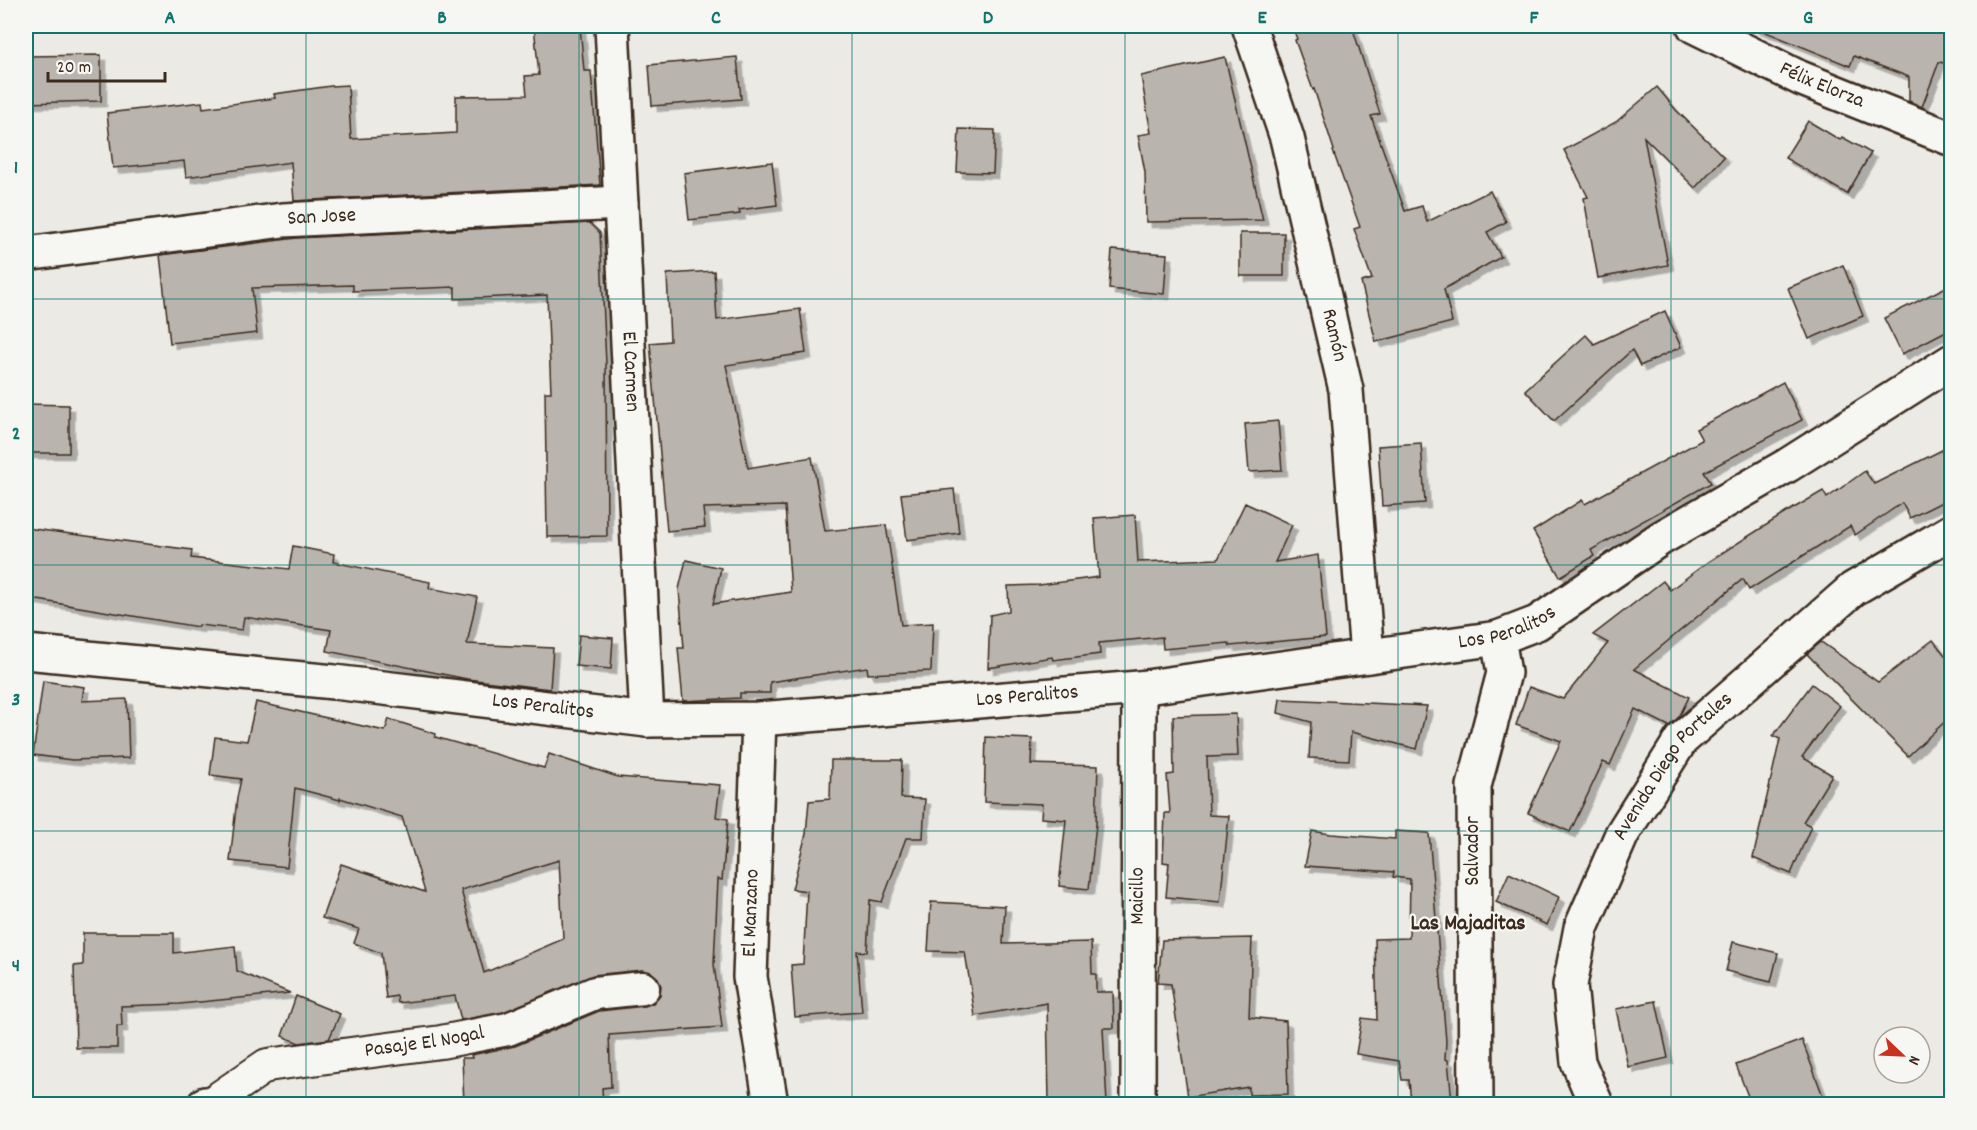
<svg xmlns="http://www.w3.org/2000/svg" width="1977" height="1130" font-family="Dekko,sans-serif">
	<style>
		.building { fill: #bab4ae; stroke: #3b2a1e; stroke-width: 1.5; fill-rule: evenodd; filter: url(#shadow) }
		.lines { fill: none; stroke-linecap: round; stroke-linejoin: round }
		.pedestrian-casing { stroke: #3b2a1e; stroke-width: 36 }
		.minor-casing { stroke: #3b2a1e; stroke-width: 38 }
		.pedestrian { stroke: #f6f6f2; stroke-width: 32 }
		.minor { stroke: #f6f6f2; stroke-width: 33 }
		.grid { fill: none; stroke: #0f766e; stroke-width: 1.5; stroke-opacity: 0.55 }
		.labels { text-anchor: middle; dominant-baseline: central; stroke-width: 4.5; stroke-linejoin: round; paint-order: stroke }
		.street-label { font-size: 21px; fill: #3b2a1e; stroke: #f6f6f2 }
		.neighbourhood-label { font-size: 22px; font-weight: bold; fill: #3b2a1e; stroke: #f6f6f2 }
		.neatline { fill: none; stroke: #0f766e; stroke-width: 2 }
		.grid-label { font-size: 20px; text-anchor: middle; font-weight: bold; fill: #0f766e }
	</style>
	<defs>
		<filter id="shadow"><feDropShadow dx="5.5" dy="5.5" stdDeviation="0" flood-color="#0004"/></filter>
	</defs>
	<rect width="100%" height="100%" fill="#ebeae5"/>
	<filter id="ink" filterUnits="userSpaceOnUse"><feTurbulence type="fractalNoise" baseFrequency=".0167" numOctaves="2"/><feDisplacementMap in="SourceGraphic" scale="12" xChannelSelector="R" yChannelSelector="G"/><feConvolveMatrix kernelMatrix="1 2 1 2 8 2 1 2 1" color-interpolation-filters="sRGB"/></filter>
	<g filter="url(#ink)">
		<g class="building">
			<polygon points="534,26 580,26 584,71 591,71 600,185 294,201 291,162 186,177 184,161 113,168 107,113 202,102 203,108 275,98 274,94 331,86 348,85 351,139 456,133 456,96 527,95 525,76 539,75"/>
			<polygon points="1292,26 1352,26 1380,114 1371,116 1405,211 1422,206 1427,222 1490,191 1506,222 1487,232 1501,257 1444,289 1452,322 1376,342 1361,282 1372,279 1354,229 1360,227 1333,151 1334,150 1314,89 1313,90 1295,40 1297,39"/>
			<polygon points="1751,26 1948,26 1944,31 1952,33 1952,65 1939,62 1922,107 1909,101 1909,77 1854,56 1850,66"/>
			<polygon points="101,55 101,101 26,103 26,56"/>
			<polygon points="737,57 741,99 652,106 649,65"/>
			<polygon points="1225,57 1263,220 1146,222 1145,172 1138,135 1151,133 1141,76"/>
			<polygon points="1657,87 1676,110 1724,157 1695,188 1644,137 1668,265 1598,278 1584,198 1588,197 1564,150 1616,122"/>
			<polygon points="1808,121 1840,140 1842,137 1871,153 1847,194 1785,158"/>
			<polygon points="959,129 995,130 993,173 957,172"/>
			<polygon points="772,162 777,205 739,210 740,214 689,220 684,173"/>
			<polygon points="590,223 600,233 606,363 607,536 547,537 545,392 551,392 547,295 455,299 455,287 353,291 353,285 252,288 257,333 170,343 160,255 297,238"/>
			<rect x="1240" y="233" width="44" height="43"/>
			<polygon points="1112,250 1167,254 1164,294 1109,289"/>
			<polygon points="1843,265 1863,316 1809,339 1788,288"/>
			<polygon points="714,271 717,320 800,309 806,353 726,365 748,468 812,457 825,531 886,525 901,625 933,623 931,671 868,674 867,667 770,682 770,693 740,693 740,698 683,701 678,648 684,648 679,589 686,560 721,568 713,604 791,592 785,506 703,508 705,527 667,531 650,343 670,341 667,274"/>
			<polygon points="1952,284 1952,328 1902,354 1884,318"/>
			<polygon points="1665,311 1681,347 1640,366 1632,350 1554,421 1525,390 1586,335 1594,344"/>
			<polygon points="1783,382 1802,420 1704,472 1711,483 1591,550 1594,556 1560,577 1533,531 1582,500 1585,504 1702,440 1696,429"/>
			<polygon points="26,404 69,405 69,453 26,453"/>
			<polygon points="1278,421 1282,470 1249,472 1245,424"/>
			<polygon points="1421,443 1425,503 1382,506 1378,446"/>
			<polygon points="1952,445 1952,469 1944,474 1952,490 1952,497 1910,518 1902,503 1855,535 1850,526 1749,590 1743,579 1634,669 1689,697 1679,717 1669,726 1635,709 1610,765 1603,762 1570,832 1528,813 1561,741 1516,725 1529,687 1563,699 1608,643 1593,635 1663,581 1670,590 1709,561 1787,512 1823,491 1827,498 1865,471 1874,484"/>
			<polygon points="954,489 959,533 907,540 901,494"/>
			<polygon points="1245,503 1292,525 1275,562 1318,555 1326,637 1230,646 1229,643 1163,649 1162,637 1099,643 1100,654 1053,660 1052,657 988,668 990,615 1009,611 1008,586 1039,585 1099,577 1094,518 1135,515 1138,562 1218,559"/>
			<polygon points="26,528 192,550 191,558 289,569 293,546 334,554 333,562 430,582 429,588 477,597 467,644 553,648 550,689 467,679 327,651 331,630 244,617 242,630 199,625 198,627 26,598"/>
			<polygon points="579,635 613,638 611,669 576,666"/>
			<polygon points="1933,640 1952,664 1952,715 1908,756 1807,654 1821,642 1878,682"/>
			<polygon points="43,681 84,687 82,701 127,699 129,758 72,760 33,755"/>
			<polygon points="1812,684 1840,706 1802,757 1832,775 1803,822 1811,826 1791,874 1753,858 1780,739 1773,736"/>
			<polygon points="1280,699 1327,701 1427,706 1417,749 1351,732 1349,760 1309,758 1311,722 1278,713"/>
			<path d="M256,702L385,731L389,719L436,734L435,737L544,768L549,754L618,777L720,785L716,817L728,819L722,880L718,879L714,964L722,1027L609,1035L611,1087L602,1088L603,1104H464L462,1058H472L471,1055L515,1046L599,1011L645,1006L653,1003L660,995L661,986L658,978L651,972L642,970L593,975L503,1012L461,1020L455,996L398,1003L397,996L386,998L381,953L354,943L359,929L322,918L341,864L425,892L402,817L340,798V800L295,788L287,867L230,861L237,798L241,779L210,775L215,737L247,741ZM559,860L563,939L484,973L461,890Z"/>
			<polygon points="1236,714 1238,756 1207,757 1209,815 1229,816 1220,902 1166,897 1169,863 1163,862 1165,813 1170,813 1167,775 1174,774 1173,716"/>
			<polygon points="986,737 1032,739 1031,764 1098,766 1096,824 1089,889 1059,886 1066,820 1041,818 1042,804 984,802"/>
			<polygon points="831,760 902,760 901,798 925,799 923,838 906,838 882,902 870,900 867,952 857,951 862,1012 795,1017 791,965 803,964 807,891 792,889 806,834 809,801 830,799"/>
			<polygon points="1312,831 1331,834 1395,839 1395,831 1429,833 1446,1041 1445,1059 1448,1060 1452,1102 1411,1104 1409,1080 1402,1080 1399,1061 1356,1054 1362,1018 1377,1020 1375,939 1409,938 1410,879 1393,877 1394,872 1305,866"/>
			<polygon points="1509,873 1559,897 1547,925 1496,902"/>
			<polygon points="931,902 1005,906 1003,944 1091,942 1092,974 1096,974 1096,992 1113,992 1114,1028 1103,1028 1107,1104 1058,1104 1058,1100 1049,1101 1047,1003 975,1016 965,952 928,951"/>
			<polygon points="83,933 174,933 174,953 235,946 237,971 290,993 180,1004 121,1006 122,1026 117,1026 117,1048 76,1048 74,966 83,965"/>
			<polygon points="1252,938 1249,1017 1286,1021 1288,1094 1249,1095 1249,1087 1188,1097 1171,984 1158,983 1162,940"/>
			<polygon points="1733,942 1778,953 1771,982 1726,971"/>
			<polygon points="296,996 340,1014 329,1039 299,1043 282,1036"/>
			<polygon points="1656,1001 1668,1058 1628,1067 1616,1009"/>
			<polygon points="1802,1040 1826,1104 1751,1104 1736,1065"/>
		</g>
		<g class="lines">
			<defs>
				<g id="pedestrian">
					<path id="s1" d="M210,1104L267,1065L441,1042L508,1029L595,993L643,988"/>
				</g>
				<g id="minor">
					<path id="s2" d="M612,26L647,720"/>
					<path id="s3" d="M1249,26L1287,138L1346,390L1367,656"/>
					<path id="s4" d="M1694,26L1800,78L1952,139"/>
					<path id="s5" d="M26,254L283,220L621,203"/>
					<path id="s6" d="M26,652L334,682L647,720L759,719L1139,688L1498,638L1537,623L1661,538L1788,465L1952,361"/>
					<polyline points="759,719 750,977 771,1104"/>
					<polyline points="205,1104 214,1104"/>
					<path id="s7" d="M1138,1104L1139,688"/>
					<polyline points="1476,1104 1474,786 1504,673 1498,638"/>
					<path id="s8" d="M1596,1104L1578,1062L1570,985L1581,928L1622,834L1681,740L1853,589L1952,531"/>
				</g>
			</defs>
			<use href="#pedestrian" class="pedestrian-casing"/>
			<use href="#minor" class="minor-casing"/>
			<use href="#pedestrian" class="pedestrian"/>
			<use href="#minor" class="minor"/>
		</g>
	</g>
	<path class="grid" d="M306,26V1104M579,26V1104M852,26V1104M1125,26V1104M1398,26V1104M1671,26V1104M26,299H1952M26,565H1952M26,831H1952"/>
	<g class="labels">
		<g class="street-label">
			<text stroke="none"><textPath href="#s4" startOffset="141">Félix Elorza</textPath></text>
			<text stroke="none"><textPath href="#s5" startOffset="298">San Jose</textPath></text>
			<text stroke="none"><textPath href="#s3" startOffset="321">Ramón</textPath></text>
			<text stroke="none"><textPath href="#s2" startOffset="346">El Carmen</textPath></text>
			<text stroke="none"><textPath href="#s6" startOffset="1492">Los Peralitos</textPath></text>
			<text stroke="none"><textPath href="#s6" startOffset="1006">Los Peralitos</textPath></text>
			<text stroke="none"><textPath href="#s6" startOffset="520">Los Peralitos</textPath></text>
			<text stroke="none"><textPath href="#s8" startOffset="369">Avenida Diego Portales</textPath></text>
			<text transform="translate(1474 851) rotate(-90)">Salvador</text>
			<text stroke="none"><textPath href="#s7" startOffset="208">Maicillo</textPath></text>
			<text transform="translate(752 913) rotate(-88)">El Manzano</text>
			<text stroke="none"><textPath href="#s1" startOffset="228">Pasaje El Nogal</textPath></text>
		</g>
		<g class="neighbourhood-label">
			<text x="1468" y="924">Las Majaditas</text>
		</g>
	</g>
	<rect width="1977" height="1130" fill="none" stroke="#f6f6f2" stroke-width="66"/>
	<g transform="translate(1902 1055) rotate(113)"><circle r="28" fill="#f6f6f2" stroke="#aba49d" stroke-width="1.5"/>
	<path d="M0-4.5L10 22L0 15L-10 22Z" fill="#c8321e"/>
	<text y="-9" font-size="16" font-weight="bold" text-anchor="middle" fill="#3b2a1e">N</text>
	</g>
	<path d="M48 72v9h117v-9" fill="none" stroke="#3b2a1e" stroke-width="3"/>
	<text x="57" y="72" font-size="18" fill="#3b2a1e" stroke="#f6f6f2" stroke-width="4.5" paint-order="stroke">20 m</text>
	<rect x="33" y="33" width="1911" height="1064" class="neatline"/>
	<g class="grid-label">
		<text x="170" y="23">A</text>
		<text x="442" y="23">B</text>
		<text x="716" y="23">C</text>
		<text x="988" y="23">D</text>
		<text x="1262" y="23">E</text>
		<text x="1534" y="23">F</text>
		<text x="1808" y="23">G</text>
		<text x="16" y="173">1</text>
		<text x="16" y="439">2</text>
		<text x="16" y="705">3</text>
		<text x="16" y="971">4</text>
	</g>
</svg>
